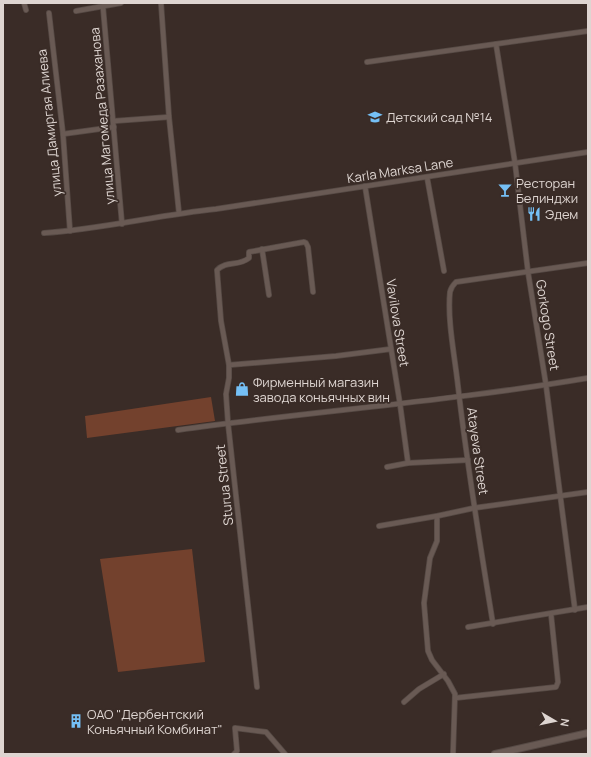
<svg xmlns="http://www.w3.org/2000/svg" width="591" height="757" font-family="Manrope,sans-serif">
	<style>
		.green { fill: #73412d }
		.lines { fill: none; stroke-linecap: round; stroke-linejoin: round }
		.minor-casing { stroke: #564a45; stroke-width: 6 }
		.tertiary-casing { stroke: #564a45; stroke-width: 8 }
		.minor { stroke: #695a54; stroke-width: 4.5 }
		.tertiary { stroke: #695a54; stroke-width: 6 }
		.labels { text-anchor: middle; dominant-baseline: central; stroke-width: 3.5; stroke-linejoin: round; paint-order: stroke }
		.street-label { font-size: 13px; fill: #ded5d1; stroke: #3a2c27 }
		.poi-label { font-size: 13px; fill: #ded5d1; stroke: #3a2c27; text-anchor: start }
	</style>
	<rect width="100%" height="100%" fill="#3a2c27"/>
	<g class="green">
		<polygon points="211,397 215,421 87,438 85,416"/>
		<polygon points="192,549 205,662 118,672 100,559"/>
	</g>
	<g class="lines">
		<defs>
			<g id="minor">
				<polyline points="24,3 26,10"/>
				<polyline points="161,3 169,117 179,213"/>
				<polyline points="103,7 122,224"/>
				<polyline points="76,11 121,3"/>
				<polyline points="49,13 63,134 70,231"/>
				<polyline points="496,44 515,163 528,272 546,385 575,610"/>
				<polyline points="367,62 588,31"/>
				<polyline points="114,121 169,117"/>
				<polyline points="63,134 114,127"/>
				<polyline points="427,177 444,271"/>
				<polyline points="365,186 400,404 408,463"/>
				<path d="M44,233C102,229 158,215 216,209L588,152"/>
				<polyline points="262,249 269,295"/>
				<polyline points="229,365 336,356 391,349"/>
				<path d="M178,430C315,411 452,401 588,378"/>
				<polyline points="387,467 408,463 468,460"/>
				<polyline points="437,516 437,541 430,558 424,603 428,651 432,660 448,681 455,694 453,754"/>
				<polyline points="379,526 437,516 474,508 588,492"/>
				<path d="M493,624C480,545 467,465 458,386C455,358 447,319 450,292C451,287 453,285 456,282L588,263"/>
				<polyline points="468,627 588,607"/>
				<path d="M257,687L228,423L226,394L229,378V365L221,321L217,270C227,260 238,267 249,258V252L304,242L306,243L308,247L313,292"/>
				<polyline points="455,698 556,687 558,682 551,614"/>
				<polyline points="404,702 419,689 444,674"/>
				<polyline points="234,754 237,751 235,728 266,732 285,754"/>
			</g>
			<polyline id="tertiary" points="495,754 588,733"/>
		</defs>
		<use href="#minor" class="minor-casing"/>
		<use href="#tertiary" class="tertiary-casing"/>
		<use href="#minor" class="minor"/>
		<use href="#tertiary" class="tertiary"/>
	</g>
	<defs>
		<symbol id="school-bare" viewBox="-9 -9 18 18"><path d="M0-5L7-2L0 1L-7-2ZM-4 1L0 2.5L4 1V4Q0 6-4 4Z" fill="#75c0f6" stroke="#3a2c27" stroke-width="2.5" paint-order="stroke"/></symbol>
		<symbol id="bar-bare" viewBox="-9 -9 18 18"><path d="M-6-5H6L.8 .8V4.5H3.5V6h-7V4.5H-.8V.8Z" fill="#75c0f6" stroke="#3a2c27" stroke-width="2.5" paint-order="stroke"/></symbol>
		<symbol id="restaurant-bare" viewBox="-9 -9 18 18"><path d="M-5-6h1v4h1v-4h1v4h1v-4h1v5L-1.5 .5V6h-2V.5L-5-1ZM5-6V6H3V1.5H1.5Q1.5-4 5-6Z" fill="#75c0f6" stroke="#3a2c27" stroke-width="2.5" paint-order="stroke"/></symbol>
		<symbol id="shop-bare" viewBox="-9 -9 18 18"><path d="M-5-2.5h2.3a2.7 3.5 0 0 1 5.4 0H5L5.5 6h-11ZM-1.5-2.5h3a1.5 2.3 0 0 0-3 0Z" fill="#75c0f6" stroke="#3a2c27" stroke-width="2.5" paint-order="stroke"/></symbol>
		<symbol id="building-bare" viewBox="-9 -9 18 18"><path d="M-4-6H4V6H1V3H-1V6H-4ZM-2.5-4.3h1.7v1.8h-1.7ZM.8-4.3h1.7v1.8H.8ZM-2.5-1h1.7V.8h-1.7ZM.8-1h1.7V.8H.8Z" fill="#75c0f6" stroke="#3a2c27" stroke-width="2.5" paint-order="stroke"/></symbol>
	</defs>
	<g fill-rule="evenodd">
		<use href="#school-bare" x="365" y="107" width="20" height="20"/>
		<use href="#bar-bare" x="495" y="180" width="20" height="20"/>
		<use href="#restaurant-bare" x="524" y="204" width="20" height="20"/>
		<use href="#shop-bare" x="232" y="379" width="20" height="20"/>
		<use href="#building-bare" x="66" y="711" width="20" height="20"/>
	</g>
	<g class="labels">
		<g class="street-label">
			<text transform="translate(102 116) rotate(-95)">улица Магомеда Разаханова</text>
			<text transform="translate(49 123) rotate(-96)">улица Дамиргая Алиева</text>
			<text transform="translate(400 170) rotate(-9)">Karla Marksa Lane</text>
			<text transform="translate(398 323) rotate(81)">Vavilova Street</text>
			<text transform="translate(548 325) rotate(81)">Gorkogo Street</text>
			<text transform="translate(478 451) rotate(82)">Atayeva Street</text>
			<text transform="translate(224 485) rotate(-96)">Sturua Street</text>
		</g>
		<g class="poi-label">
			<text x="386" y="117">Детский сад №14</text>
			<text x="516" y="183">Ресторан<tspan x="516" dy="15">Белинджи</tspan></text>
			<text x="545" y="214">Эдем</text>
			<text x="253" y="382">Фирменный магазин<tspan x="253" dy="15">завода коньячных вин</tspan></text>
			<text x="87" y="714">ОАО "Дербентский<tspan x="87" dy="15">Коньячный Комбинат"</tspan></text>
		</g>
	</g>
	<rect width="591" height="757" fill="none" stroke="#ded5d1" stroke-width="8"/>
	<g transform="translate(555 721) rotate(99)" stroke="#3a2c27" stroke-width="3" paint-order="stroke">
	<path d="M0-3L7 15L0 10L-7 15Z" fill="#ded5d1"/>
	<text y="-6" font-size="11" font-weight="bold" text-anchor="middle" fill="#ded5d1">N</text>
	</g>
</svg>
